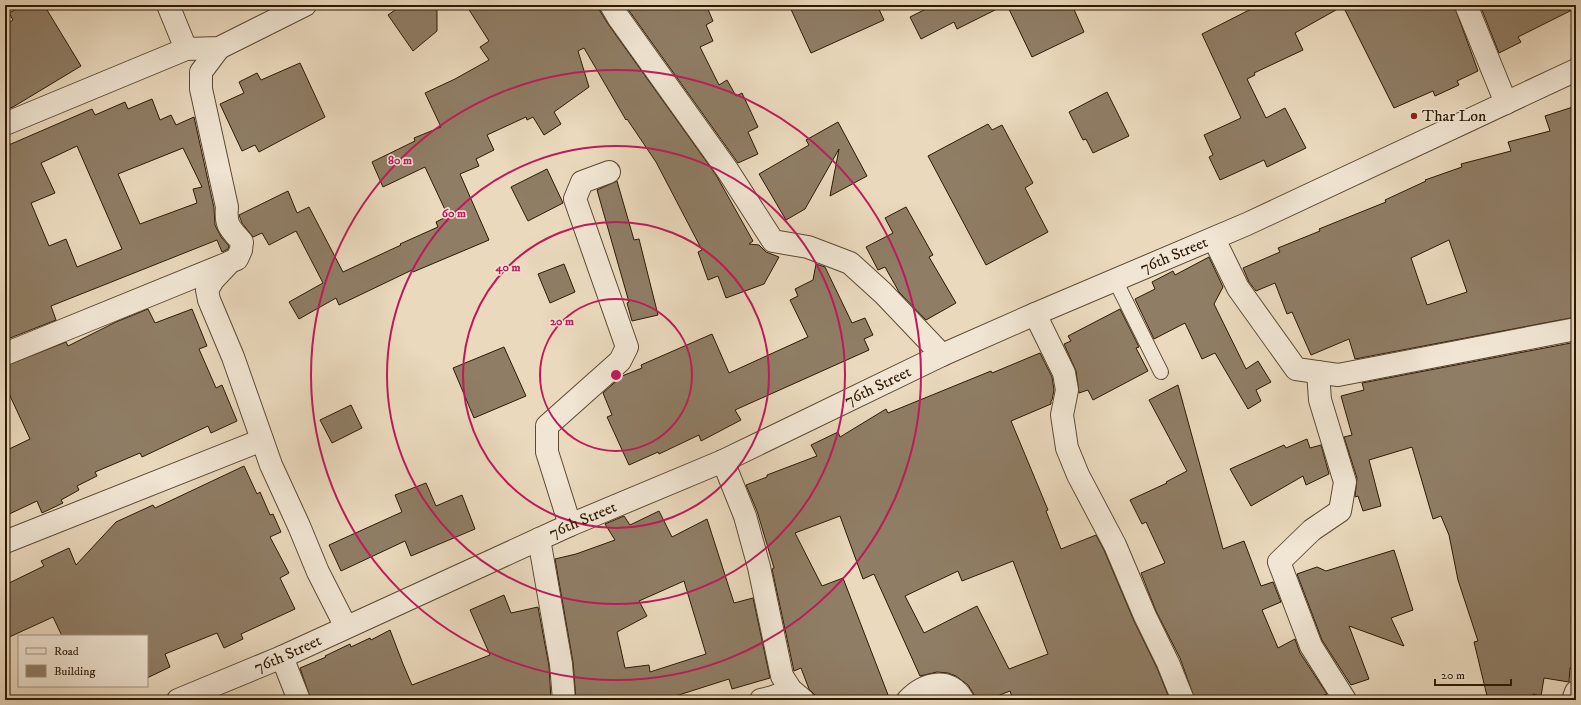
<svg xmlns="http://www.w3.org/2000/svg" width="1581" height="705" font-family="'IM FELL DW Pica',serif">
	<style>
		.building { fill: #8f7d65; stroke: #2d1a05; fill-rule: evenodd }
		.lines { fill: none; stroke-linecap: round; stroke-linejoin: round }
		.service-casing { stroke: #5c4a33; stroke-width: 16 }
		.minor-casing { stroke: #5c4a33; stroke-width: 24 }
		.tertiary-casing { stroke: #5c4a33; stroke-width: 24 }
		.service { stroke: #f1e6d4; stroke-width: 14 }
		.minor { stroke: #f1e6d4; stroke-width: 22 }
		.tertiary { stroke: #f1e6d4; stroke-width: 22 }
		.ring { fill: none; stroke: #c2185b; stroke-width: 2 }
		.poi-dot { fill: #8f2418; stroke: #f1e6d4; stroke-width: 1.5 }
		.labels { text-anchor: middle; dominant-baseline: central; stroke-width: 3; stroke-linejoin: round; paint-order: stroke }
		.poi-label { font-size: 16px; fill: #2d1a05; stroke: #f1e6d4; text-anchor: start }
		.street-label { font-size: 16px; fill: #2d1a05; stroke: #f1e6d4 }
		.centre { fill: #c2185b; stroke: #f1e6d4; stroke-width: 2 }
		.ring-label { font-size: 12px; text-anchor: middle; font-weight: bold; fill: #c2185b; stroke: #f1e6d4; stroke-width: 3; stroke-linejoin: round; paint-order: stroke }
	</style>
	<rect width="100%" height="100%" fill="#ead9bd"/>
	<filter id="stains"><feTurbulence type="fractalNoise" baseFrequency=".005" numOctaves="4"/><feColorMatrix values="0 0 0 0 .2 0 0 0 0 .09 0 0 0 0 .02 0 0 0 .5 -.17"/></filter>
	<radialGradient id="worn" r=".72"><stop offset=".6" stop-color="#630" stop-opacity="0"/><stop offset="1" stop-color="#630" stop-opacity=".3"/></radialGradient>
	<g class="building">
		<polygon points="24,5 44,5 81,66 13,107 5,110 5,25 13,20 9,13"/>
		<polygon points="402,5 437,5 437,31 413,51 388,15"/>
		<polygon points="466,5 599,5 600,11 608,24 716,175 753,241 749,244 759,245 766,252 779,257 764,284 726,298 718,276 708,280 698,252 702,250 656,162 627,119 626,120 584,48 578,51 589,87 554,112 561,124 544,135 533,117 527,120 526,117 487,135 494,150 476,159 479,166 460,174 489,240 413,272 412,270 339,305 336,298 299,319 289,302 323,283 296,231 269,245 262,233 253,237 242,223 239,215 288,191 297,213 309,207 343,272 401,245 400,244 438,227 436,222 448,216 425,167 383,187 372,162 415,141 414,138 441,127 425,93 455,79 489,60 480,47 489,41"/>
		<polygon points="625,5 706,5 713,21 706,25 713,41 700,47 719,85 727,80 736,96 742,93 758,127 748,132 758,154 738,163"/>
		<polygon points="789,5 877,5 884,20 811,53"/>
		<polygon points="934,5 1005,5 957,29 954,22 921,39 910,17"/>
		<polygon points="1007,5 1072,5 1084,32 1032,57"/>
		<polygon points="1259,5 1454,5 1478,71 1457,81 1459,85 1435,96 1433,91 1394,108 1343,6 1295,33 1303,50 1254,73 1255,75 1247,79 1266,118 1285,108 1306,148 1267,167 1264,160 1220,180 1209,157 1213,155 1204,135 1241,118 1202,34"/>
		<polygon points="1480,5 1576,5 1576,8 1518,37 1521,42 1499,53"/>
		<polygon points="300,63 325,117 259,152 255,145 242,151 220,104 244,93 239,82 257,73 261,80"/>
		<polygon points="1107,92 1129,136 1093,153 1086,139 1083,140 1069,112"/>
		<path d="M152,99L160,120L171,115L176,125L194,117L214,208L215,225L221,237L229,246L228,249L222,252L217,240L51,306L56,320L5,340V144H11L92,109L95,115L125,102L128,109ZM77,146L122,249L77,267L66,239L49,246L31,203L55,193L41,163ZM183,148L202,187L193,189L197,203L140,224L118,174Z"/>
		<path d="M1576,106V317L1355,359L1349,339L1311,355L1292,312L1287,314L1275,283L1256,291L1249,282L1243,268L1280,252L1278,248L1320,231L1319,229L1386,202L1385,200L1426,181L1425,180L1462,167L1461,164L1511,151L1508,142L1550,131L1545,116ZM1449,240L1467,292L1427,305L1411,258Z"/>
		<polygon points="838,122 867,176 830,196 839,149 805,209 786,220 759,174 809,145 806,140"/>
		<polygon points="988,124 992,130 1002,125 1033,183 1025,188 1048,232 986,265 928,156"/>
		<polygon points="547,169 563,203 528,221 511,187"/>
		<polygon points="617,181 634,240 639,239 658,315 632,321 627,303 629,302 597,190"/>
		<polygon points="906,207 933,255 929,257 956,303 926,320 899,292 885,267 878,270 866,247 893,233 885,218"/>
		<polygon points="1209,257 1223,287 1214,304 1246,369 1258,361 1271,382 1256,390 1261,401 1248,409 1215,353 1202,359 1185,323 1154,339 1135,299 1155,289 1152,282 1173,271 1175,275"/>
		<polygon points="564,264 575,292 550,303 538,274"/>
		<polygon points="816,264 825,267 852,323 865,318 873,335 864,339 869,350 735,410 741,420 701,441 699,435 659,454 658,452 629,465 607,417 612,415 603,393 622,376 642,368 641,365 712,334 729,373 808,337 790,300 798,296 795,289 813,280"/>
		<polygon points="148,309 155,323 192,309 207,346 199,349 216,388 222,385 237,421 211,433 208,426 142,457 140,453 95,472 97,476 77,486 79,490 61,500 63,503 42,513 37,501 5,516 5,451 30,439 5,385 5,366 66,342 68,346 116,322"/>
		<polygon points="1120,309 1139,347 1136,348 1148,371 1093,400 1088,390 1079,393 1076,371 1064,344 1071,341 1068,336"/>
		<polygon points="1576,342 1576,669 1570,668 1569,682 1544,678 1541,696 1533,694 1533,700 1488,700 1474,642 1478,641 1458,580 1449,535 1441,516 1433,519 1412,447 1369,460 1381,506 1363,511 1358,496 1355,497 1357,478 1344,437 1352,435 1341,396 1364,390 1362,383"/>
		<polygon points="504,347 526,396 474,418 453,368"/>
		<path d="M1040,353L1052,377L1054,390L1052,400L1051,401V404L1011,421L1048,510L1046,511L1061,549L1096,535L1104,550L1134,621L1157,668L1170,700H1013L1010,691L987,700H975L973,693L968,685L956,676L948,673L937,672L920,676L874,574L863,579L840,516L795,533L822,586L843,578L890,700H815V695L809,689L801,668L794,671L772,569L774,568L757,511L746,485L767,477V475L817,456L811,445L838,432L840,437L886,409L888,413L991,371L992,373ZM1013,561L1048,654L1009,669L977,606L924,633L905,596L958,571L962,581Z"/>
		<polygon points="1178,385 1223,549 1244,541 1261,586 1273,582 1281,602 1262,610 1278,648 1295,639 1300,653 1327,694 1311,700 1195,700 1180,658 1156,611 1141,573 1165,563 1146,522 1142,524 1130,500 1167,483 1166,482 1187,471 1149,400"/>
		<polygon points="351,405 362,428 332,443 320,420"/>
		<polygon points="1307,439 1310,448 1321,445 1329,474 1306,485 1303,476 1251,506 1230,469 1284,445 1286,448"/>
		<polygon points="244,466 257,494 260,492 270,515 273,514 281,532 270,537 289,573 280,578 295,609 241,634 243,639 224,648 217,633 165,654 170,667 147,678 147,636 62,636 53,617 5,639 5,585 44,566 41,561 69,548 76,565 116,522 153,505 155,508"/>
		<polygon points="426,483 436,506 462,495 475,529 411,556 405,541 341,571 329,545 402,512 395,495"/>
		<path d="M659,511L672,537L707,519L734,603L753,598L770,678L732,689L729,679L663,700H576L573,662L555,559L576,554L615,540L605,524L624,516L630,525ZM684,581L706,654L650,672L649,665L625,668L617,632L647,616L639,601Z"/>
		<polygon points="1394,550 1413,610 1391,618 1404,646 1349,626 1369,679 1351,685 1322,640 1297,574 1317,567 1326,571"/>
		<polygon points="504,595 511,613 538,607 549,666 551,700 311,700 300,668 326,657 325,656 350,644 351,647 370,638 371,640 390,630 403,664 412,685 490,655 470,610"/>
		<polygon points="938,697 942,697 947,700 931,699"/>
	</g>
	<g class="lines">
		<defs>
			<polyline id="service" points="1115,280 1161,372"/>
			<g id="minor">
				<polyline points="168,5 186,49"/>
				<polyline points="611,5 618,17 728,171 773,241 808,247 850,263 883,293 942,355"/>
				<polyline points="1466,5 1506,103"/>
				<path d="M219,48L201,72V89L227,207C225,225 230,229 242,242L241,250L237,259L230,262L213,280L207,290L209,300L233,357L271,465L299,526L318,572L346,627"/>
				<polyline points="5,124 186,49 219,48 305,5"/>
				<polyline points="1214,239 1238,288 1296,369 1338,375 1576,329"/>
				<polyline points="1035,314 1064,373 1067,390 1062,415 1067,448 1078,475 1115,545 1145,616 1168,663 1183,700"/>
				<polyline points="5,354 226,264"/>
				<polyline points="1318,372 1320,400 1345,482 1340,511 1312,530 1279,562 1311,646 1345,700"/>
				<polyline points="723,461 745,516 759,567 782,676 791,690 803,700"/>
				<polyline points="570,525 547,452 547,426 620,361 627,347 575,199 582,182 609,172"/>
				<polyline points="539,539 561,664 564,700"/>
				<polyline points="5,542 262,440"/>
				<polyline points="282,657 299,700"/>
				<polyline points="761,700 773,697 791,690"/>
				<path d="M908,700C924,683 950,676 963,700"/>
				<polyline points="1573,700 1576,692"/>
			</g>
			<g id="tertiary">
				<path id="s1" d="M178,700L282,657L570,525L723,461L942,355L1035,314L1247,224L1576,70"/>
			</g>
		</defs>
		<use href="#service" class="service-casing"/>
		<use href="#minor" class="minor-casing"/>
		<use href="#tertiary" class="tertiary-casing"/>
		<use href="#service" class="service"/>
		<use href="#minor" class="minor"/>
		<use href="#tertiary" class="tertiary"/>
	</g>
	<g class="ring">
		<circle cx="616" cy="375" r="76"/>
		<circle cx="616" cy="375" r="153"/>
		<circle cx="616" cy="375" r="229"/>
		<circle cx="616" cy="375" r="305"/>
	</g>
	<circle class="poi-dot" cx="1414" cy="116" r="4"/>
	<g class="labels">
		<g class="poi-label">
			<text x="1422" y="116">Thar Lon</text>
		</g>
		<g class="street-label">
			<text stroke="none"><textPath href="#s1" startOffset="1091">76th Street</textPath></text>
			<text stroke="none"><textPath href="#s1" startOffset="767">76th Street</textPath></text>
			<text stroke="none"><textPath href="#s1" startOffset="443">76th Street</textPath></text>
			<text stroke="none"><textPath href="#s1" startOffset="119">76th Street</textPath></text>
		</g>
	</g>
	<circle cx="616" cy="375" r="6" class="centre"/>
	<g class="ring-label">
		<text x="400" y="164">80 m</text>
		<text x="454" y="217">60 m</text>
		<text x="508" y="271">40 m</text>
		<text x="562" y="325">20 m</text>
	</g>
	<rect width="1581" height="705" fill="none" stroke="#ead9bd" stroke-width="20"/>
	<rect x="6" y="6" width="1569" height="693" fill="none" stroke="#2d1a05" stroke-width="2"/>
	<rect x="10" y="10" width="1561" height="685" fill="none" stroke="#2d1a05"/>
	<rect x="18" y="635" width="130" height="52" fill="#f1e6d4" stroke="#a39481"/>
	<rect x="26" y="648" width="20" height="6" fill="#f1e6d4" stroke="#a39481"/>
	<text x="54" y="655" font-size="12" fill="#2d1a05">Road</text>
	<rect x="26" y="665" width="20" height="12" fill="#8f7d65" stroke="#a39481"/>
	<text x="54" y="675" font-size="12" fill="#2d1a05">Building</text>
	<path d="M1435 679v6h76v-6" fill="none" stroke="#2d1a05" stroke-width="2"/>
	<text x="1441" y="679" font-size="12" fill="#2d1a05" stroke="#f1e6d4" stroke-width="3" paint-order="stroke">20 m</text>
	<rect width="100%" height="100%" filter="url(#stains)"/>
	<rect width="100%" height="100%" fill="url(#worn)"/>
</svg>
